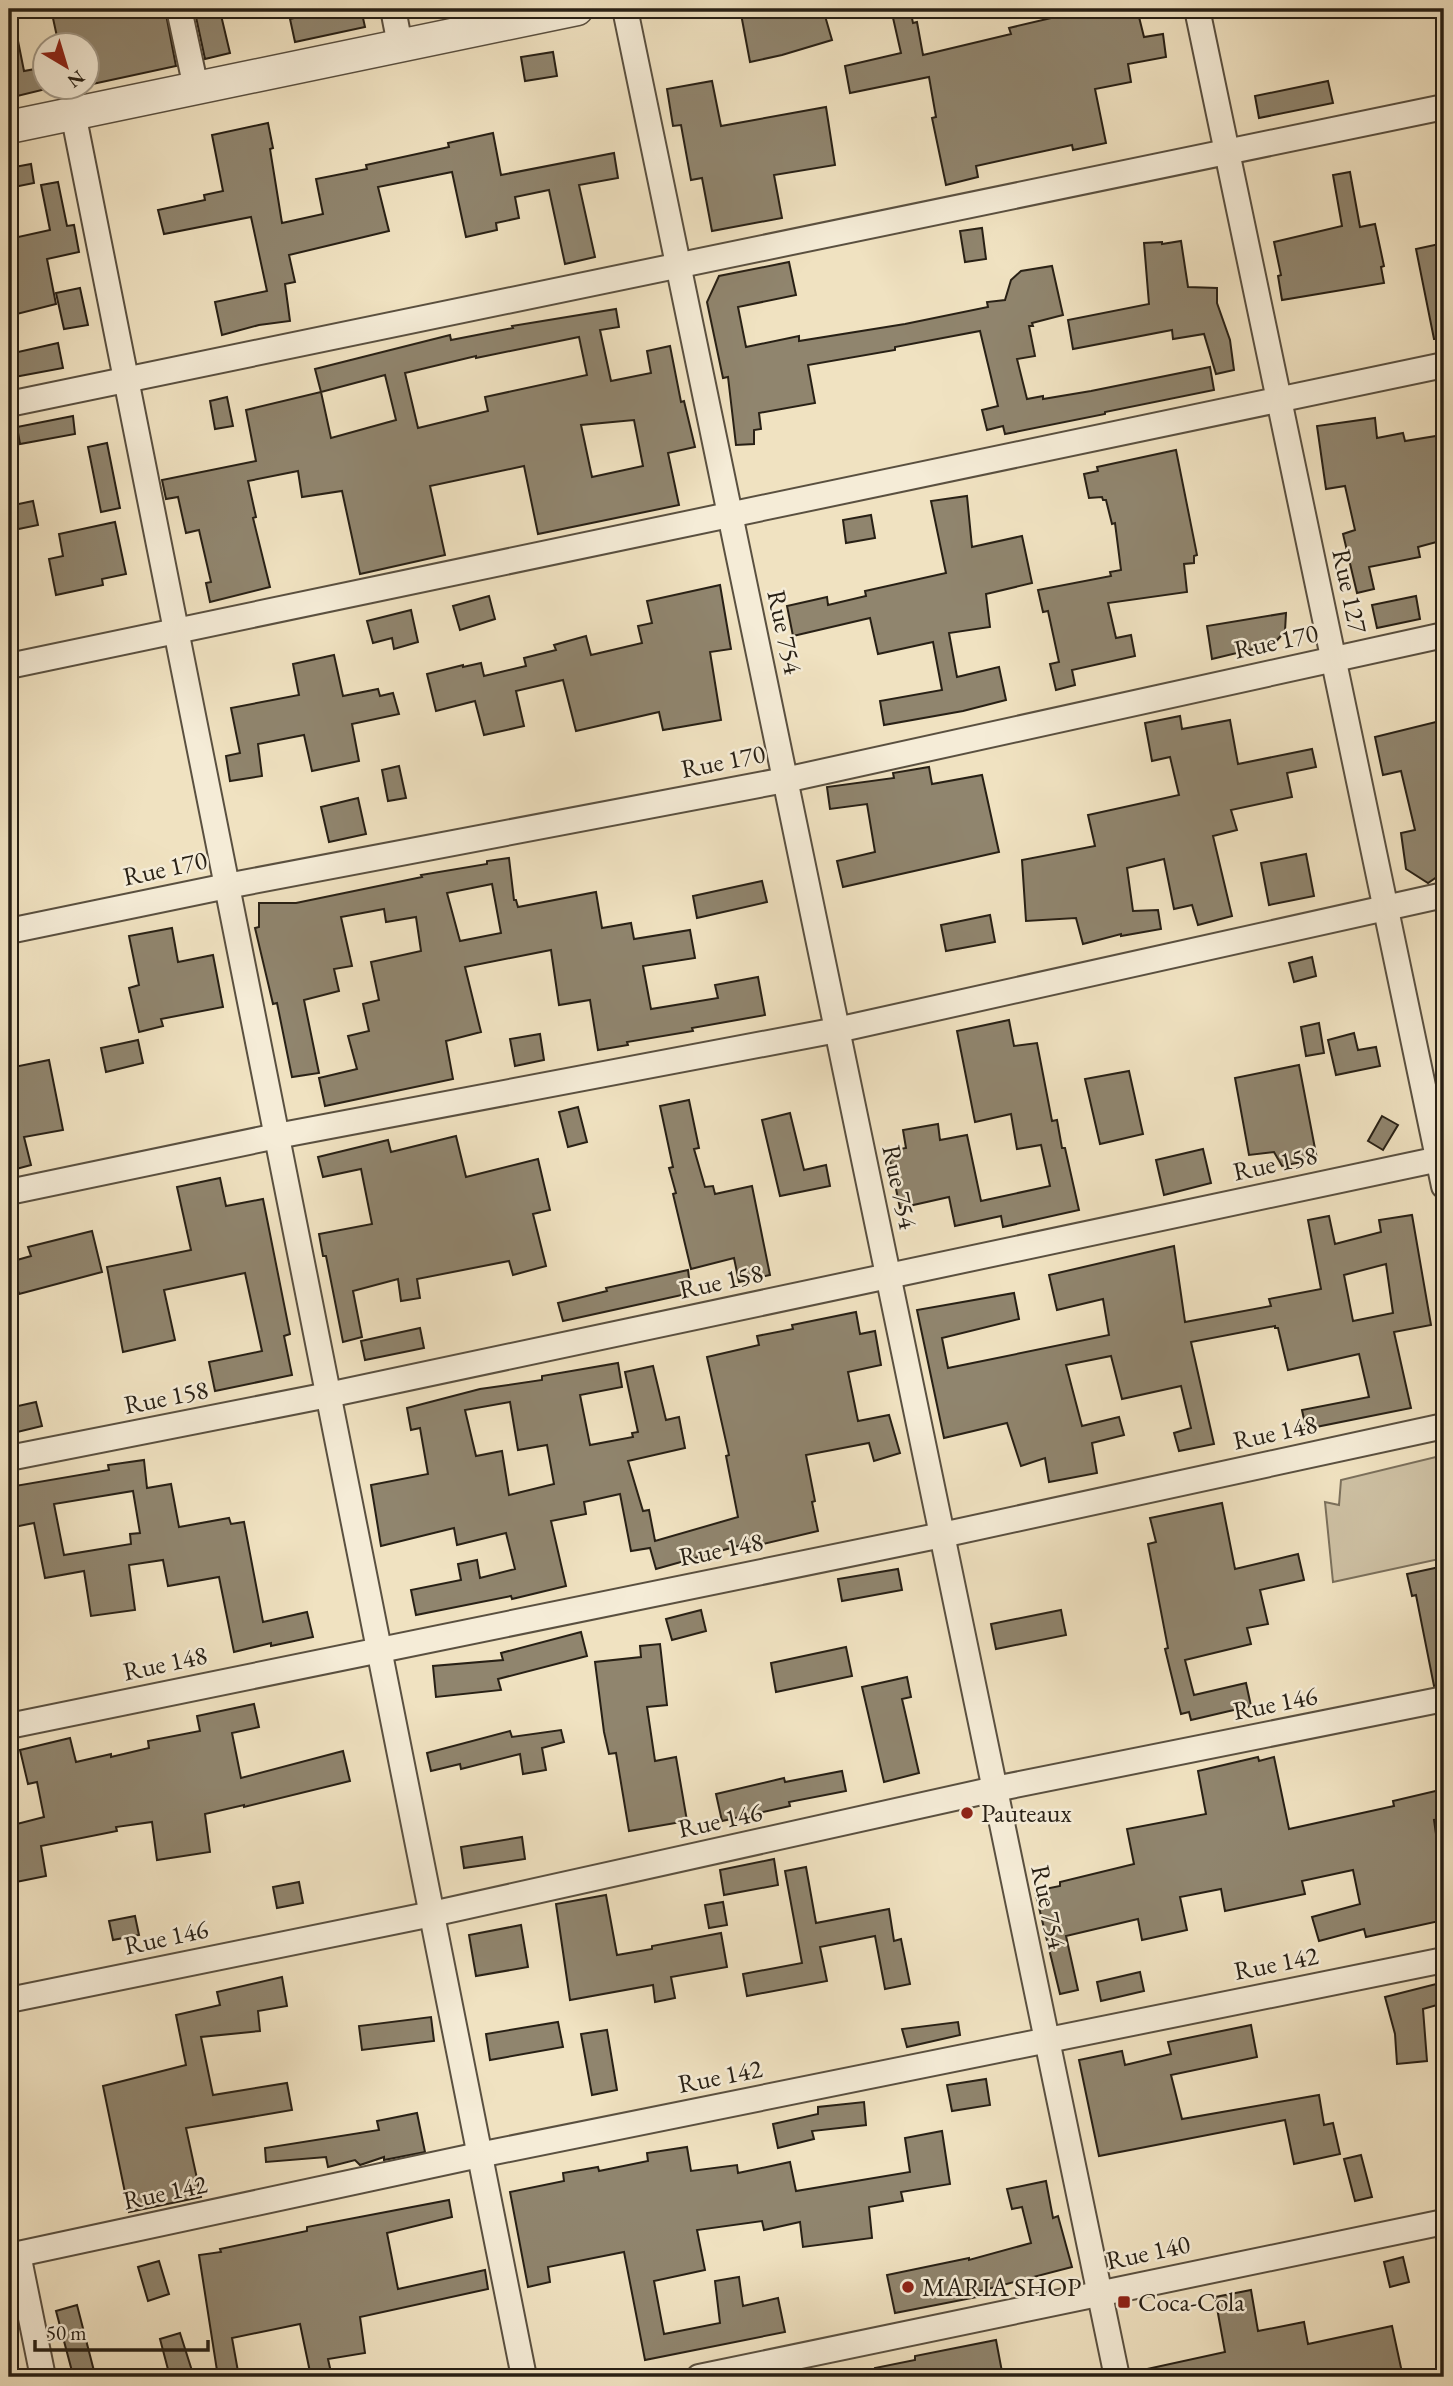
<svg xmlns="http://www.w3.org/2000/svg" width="1453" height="2386" font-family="'EB Garamond',serif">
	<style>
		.green { fill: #cec1a4; stroke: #7b705c; stroke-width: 2 }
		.building { fill: #90856e; stroke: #282015; stroke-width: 2; fill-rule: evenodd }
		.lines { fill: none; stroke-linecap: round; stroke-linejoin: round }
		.minor-casing { stroke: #5a5040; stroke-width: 28 }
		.tertiary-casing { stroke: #5a5040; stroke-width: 35 }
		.minor { stroke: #f5ecd7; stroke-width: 24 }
		.tertiary { stroke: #f5ecd7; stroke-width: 32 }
		.poi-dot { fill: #8f2418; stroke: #f5ecd7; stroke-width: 2.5 }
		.labels { text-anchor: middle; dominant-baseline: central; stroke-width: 5; stroke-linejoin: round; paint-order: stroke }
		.street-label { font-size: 26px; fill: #282015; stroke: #f5ecd7 }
		.poi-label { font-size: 26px; fill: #282015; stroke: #f5ecd7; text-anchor: start }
	</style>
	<rect width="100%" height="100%" fill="#f0e2c1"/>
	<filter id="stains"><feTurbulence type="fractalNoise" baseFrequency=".00286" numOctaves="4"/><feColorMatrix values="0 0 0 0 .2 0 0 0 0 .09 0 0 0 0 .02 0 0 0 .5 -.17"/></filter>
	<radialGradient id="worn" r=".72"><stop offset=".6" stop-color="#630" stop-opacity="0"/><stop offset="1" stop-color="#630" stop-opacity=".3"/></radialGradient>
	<polygon class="green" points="1444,1455 1444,1558 1333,1582 1325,1502 1339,1505 1341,1480"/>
	<g class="building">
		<polygon points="51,9 165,9 176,66 88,85 88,46 59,46"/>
		<polygon points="292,9 361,9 365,27 295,42 290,19 294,18"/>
		<polygon points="771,9 823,9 832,40 782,55 750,62 741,14"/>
		<polygon points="891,9 910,9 913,23 917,22 923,55 1011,34 1009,28 1081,11 1080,9 1137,9 1144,37 1163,34 1166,57 1128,64 1131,82 1095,89 1106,143 1073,150 1072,145 976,166 978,177 946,185 932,118 936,117 929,77 850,93 845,66 901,53"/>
		<polygon points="220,11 230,53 205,59 196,17"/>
		<polygon points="17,36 24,71 46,67 46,89 9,98 9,37"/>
		<polygon points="553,52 557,76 525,81 521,57"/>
		<polygon points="712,81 721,126 826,107 835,165 774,175 782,218 712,231 702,178 691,180 681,125 673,126 667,89"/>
		<polygon points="1328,81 1333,103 1259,118 1255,96"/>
		<polygon points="268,123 273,148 270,149 282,223 323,214 316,179 367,169 366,165 449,147 448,143 493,133 501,175 614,153 618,178 579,185 595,257 565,264 549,190 515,197 519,218 496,223 497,230 466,237 452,172 378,187 389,231 289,255 295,282 285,284 290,321 259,325 222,335 215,302 267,291 251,217 164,234 158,210 205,200 204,195 223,191 212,135"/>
		<polygon points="31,164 34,183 9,188 9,168"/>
		<polygon points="1350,172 1360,227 1375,224 1384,266 1381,267 1384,283 1282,300 1278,276 1281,275 1274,242 1342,226 1333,175"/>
		<polygon points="58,182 67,226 74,225 79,252 47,259 56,304 9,316 9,239 50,230 41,185"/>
		<polygon points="982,228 986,259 965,262 960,231"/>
		<polygon points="1181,241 1188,287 1217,288 1217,303 1230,340 1234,370 1216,374 1204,334 1173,339 1172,330 1073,349 1068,320 1149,304 1144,243 1162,242 1162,244"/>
		<polygon points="1444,243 1444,339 1434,339 1416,249"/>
		<polygon points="789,262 796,295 738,307 746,347 799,336 799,341 905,324 988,307 987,302 1005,300 1011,280 1021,271 1052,266 1063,315 1032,323 1033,326 1029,326 1035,356 1017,359 1027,399 1043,396 1043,399 1091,391 1210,367 1214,390 1105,412 1105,414 1005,434 1003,426 987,430 982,410 998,406 980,331 895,347 895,350 808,365 815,403 759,413 761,429 754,430 754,444 736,445 728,377 723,378 707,302 719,276"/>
		<polygon points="80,288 88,325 64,329 56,293"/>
		<path d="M616,309L619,327L600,330L611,381L651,373L647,351L670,346L681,402L684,401L695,447L668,453L679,505L538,534L524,466L430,486L445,555L360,574L342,491L302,497L298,471L248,481L256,517L253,518L270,587L210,602L206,583L211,582L199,530L186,533L178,497L166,499L162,480L256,461L246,410L321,392L315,369L450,335L451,340L513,328L512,326ZM579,337L587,375L485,397L488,411L418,428L405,373L476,356V358ZM385,375L396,420L331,438L321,392ZM634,420L643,466L592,477L581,425Z"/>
		<polygon points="58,343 63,368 9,378 9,354"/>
		<polygon points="227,397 233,426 215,429 210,401"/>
		<polygon points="73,416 75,434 20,444 17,427"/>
		<polygon points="1375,418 1377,438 1403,433 1405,441 1436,436 1444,490 1444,540 1418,547 1420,557 1369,567 1374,589 1357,593 1343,534 1355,530 1345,486 1326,489 1317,426"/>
		<polygon points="107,443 120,508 101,512 88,447"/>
		<polygon points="1176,450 1197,555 1194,556 1194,563 1184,564 1187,592 1108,603 1116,638 1131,635 1135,656 1072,670 1075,685 1056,690 1050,664 1059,662 1048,611 1043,612 1038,590 1111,576 1110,572 1121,570 1115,523 1112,524 1106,500 1103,500 1102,497 1089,498 1084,474 1098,471 1097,467"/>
		<polygon points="967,496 972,547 1022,536 1032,583 986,594 990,627 949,633 957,677 999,667 1006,700 963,711 884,725 880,701 942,690 933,642 878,654 870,618 793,636 787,606 827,597 828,605 866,596 865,591 946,573 931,501"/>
		<polygon points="33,501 38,525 9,531 9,506"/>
		<polygon points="871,515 875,538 846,543 843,520"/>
		<polygon points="115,522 126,574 102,579 103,585 56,595 49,559 63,556 59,534"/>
		<polygon points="720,585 731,649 710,652 721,720 663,730 659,712 576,731 563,680 516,691 524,726 484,735 475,701 436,711 427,674 463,665 463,667 481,663 484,676 526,666 524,658 556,650 554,645 586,636 591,655 642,643 638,626 652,623 647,601"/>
		<polygon points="489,596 495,619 460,630 453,606"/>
		<polygon points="1416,596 1420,619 1377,628 1372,605"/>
		<polygon points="411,610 418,642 394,649 392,638 373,643 367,621"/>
		<polygon points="1286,613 1285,631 1274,644 1212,659 1207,626"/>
		<polygon points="334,655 343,696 378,689 380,696 393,693 399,714 352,724 359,761 312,771 304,735 258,744 262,776 230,781 226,756 240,753 231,708 299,695 293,664"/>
		<polygon points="1180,716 1182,729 1230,720 1238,764 1312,749 1316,767 1287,773 1292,797 1231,810 1237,830 1213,836 1232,916 1198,925 1192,905 1174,909 1164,859 1127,868 1133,911 1158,910 1161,929 1121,936 1121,934 1083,944 1076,918 1026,921 1022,860 1095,846 1088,815 1179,795 1170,757 1152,761 1145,723"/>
		<polygon points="1444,720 1444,872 1428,883 1406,869 1401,833 1415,830 1401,771 1383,775 1375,737"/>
		<polygon points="399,766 406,798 388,801 382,770"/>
		<polygon points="929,767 932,784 982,775 999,852 843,887 837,861 875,852 867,804 830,809 827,787 894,778 893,773"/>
		<polygon points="358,798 366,834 329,842 321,807"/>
		<polygon points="1306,854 1314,896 1269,905 1261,863"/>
		<path d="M509,858L514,900H516L518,907L596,892L602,928L631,923L634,939L690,930L695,958L643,966L651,1009L718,998L715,985L758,977L765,1015L692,1028L693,1031L627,1042L628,1045L598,1050L590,1000L559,1005L551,950L465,967L481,1032L446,1041L453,1079L325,1106L319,1078L357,1069L348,1036L369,1031L363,1004L379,1000L371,962L421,951L416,917L386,922L384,909L341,917L352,966L334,969L339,991L304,1000L319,1073L292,1077L277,1003L273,1004L255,928L259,927V903H296L422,877L421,875L487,864V861ZM492,884L501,933L460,941L447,893Z"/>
		<polygon points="762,881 767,902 697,918 693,896"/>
		<polygon points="990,915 995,942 946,951 941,925"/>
		<polygon points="172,928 178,962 213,955 223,1007 161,1019 163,1026 139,1032 129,988 139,985 129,936"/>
		<polygon points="1312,957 1316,976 1294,982 1289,963"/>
		<polygon points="1009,1020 1014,1046 1037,1043 1052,1121 1057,1120 1062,1148 1065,1148 1079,1210 1003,1227 1001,1216 955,1226 949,1197 900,1208 888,1151 906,1148 903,1130 938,1124 940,1140 967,1135 981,1201 1050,1186 1041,1145 1017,1149 1011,1114 975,1122 957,1031"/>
		<polygon points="1319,1023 1324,1053 1306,1056 1301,1027"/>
		<polygon points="1354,1033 1358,1050 1376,1047 1380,1066 1336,1075 1328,1040"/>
		<polygon points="540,1034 544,1060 515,1066 510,1039"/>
		<polygon points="138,1040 143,1063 106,1072 101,1048"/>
		<polygon points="49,1060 63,1130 24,1137 31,1165 9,1171 9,1068"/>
		<polygon points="1299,1065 1317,1159 1282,1166 1274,1152 1249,1155 1235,1078"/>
		<polygon points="1129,1071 1143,1134 1100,1144 1085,1079"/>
		<polygon points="689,1100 699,1148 694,1149 705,1187 713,1186 715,1194 752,1186 770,1275 739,1282 734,1258 691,1269 673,1194 676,1193 669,1168 673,1167 660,1106"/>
		<polygon points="578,1107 587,1142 568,1147 559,1112"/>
		<polygon points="790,1113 804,1170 826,1165 830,1186 780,1196 762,1120"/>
		<polygon points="1382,1116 1398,1125 1383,1150 1368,1141"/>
		<polygon points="456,1136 466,1177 538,1159 550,1210 533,1214 546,1266 513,1275 509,1261 417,1279 420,1298 401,1301 398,1279 353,1291 362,1337 343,1342 326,1256 323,1256 319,1234 372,1224 361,1169 323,1177 318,1157 388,1140 391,1152"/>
		<polygon points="1203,1149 1211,1183 1164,1195 1156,1160"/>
		<polygon points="220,1178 226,1206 263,1199 290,1334 284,1336 292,1375 215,1391 209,1362 262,1351 245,1273 164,1290 175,1340 123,1352 107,1267 191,1250 177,1187"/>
		<path d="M1412,1215L1431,1325L1394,1332L1411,1408L1306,1429L1302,1410L1369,1397L1359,1354L1288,1370L1278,1328H1275V1326L1191,1342L1214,1444L1179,1451L1174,1433L1191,1428L1181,1386L1122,1399L1111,1356L1066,1365L1082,1426L1119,1417L1124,1435L1092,1443L1097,1473L1049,1482L1045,1458L1021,1466L1007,1423L944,1438L917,1310L1014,1293L1019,1319L942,1338L948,1368L1109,1335L1103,1299L1057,1310L1049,1275L1174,1246L1185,1322L1271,1306L1269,1299L1321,1289L1308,1220L1329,1216L1335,1244L1381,1232L1379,1220ZM1386,1264L1393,1313L1353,1321L1344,1275Z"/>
		<polygon points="92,1231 102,1272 19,1294 10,1262 31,1256 28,1247"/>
		<polygon points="688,1270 691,1293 563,1321 558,1303 607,1291 606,1288"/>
		<path d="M856,1312L860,1334L875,1331L881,1365L848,1372L858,1421L889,1415L900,1453L874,1461L869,1443L806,1455L815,1501L812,1502L818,1531L746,1548L745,1544L656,1569L650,1548L631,1551L620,1494L584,1502L586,1514L551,1521L566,1586L512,1599L511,1596L416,1615L411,1590L461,1580L458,1564L477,1560L480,1578L515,1569L506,1533L457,1545L454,1528L381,1546L371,1485L428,1474L420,1428L411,1430L407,1408L480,1389L542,1380V1376L618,1363L622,1387L580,1395L590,1445L633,1437L632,1433L638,1432L625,1372L653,1366L666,1420L679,1417L685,1448L628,1461L643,1511L649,1510L655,1541L738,1517L726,1456L729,1455L707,1357L759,1345L757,1336L793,1329L792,1325ZM510,1402L518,1450L547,1445L554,1484L509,1495L502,1451L476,1456L465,1410Z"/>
		<polygon points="420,1328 424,1348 365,1360 361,1341"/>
		<polygon points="36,1402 42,1426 9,1434 9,1408"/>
		<path d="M144,1460L147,1488L171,1484L179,1527L229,1518L231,1524L244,1522L263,1622L307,1612L313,1637L271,1646V1643L234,1652L219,1577L168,1586L163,1560L129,1565L135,1610L91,1616L84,1571L45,1578L34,1523L9,1528V1487L109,1470L108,1465ZM133,1491L140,1533L130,1534L131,1544L64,1555L54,1504Z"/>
		<polygon points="1222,1503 1235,1569 1298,1554 1304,1580 1260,1590 1268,1624 1247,1628 1251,1644 1185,1660 1194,1695 1246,1683 1251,1706 1191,1720 1189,1712 1181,1714 1165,1649 1168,1648 1148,1544 1156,1542 1150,1518"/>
		<polygon points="1444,1566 1444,1685 1434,1686 1416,1595 1412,1596 1407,1574"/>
		<polygon points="898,1569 902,1590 842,1601 838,1579"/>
		<polygon points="701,1610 706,1631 672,1640 666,1619"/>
		<polygon points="1061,1610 1066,1635 996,1649 991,1624"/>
		<polygon points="581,1632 587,1656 498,1679 501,1690 436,1697 433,1666 503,1660 501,1653"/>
		<polygon points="660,1644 667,1705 647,1707 655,1761 676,1757 687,1821 629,1831 616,1753 609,1754 604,1732 595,1662 641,1657 640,1646"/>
		<polygon points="846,1647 852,1676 776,1692 771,1663"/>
		<polygon points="907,1677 911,1697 902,1699 919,1773 884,1782 862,1687"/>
		<polygon points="254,1704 259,1727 232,1733 241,1778 343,1751 350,1781 244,1807 244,1805 205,1814 210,1852 157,1860 152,1822 116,1827 117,1831 41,1846 46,1876 11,1883 9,1826 44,1817 37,1782 28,1784 20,1750 70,1738 76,1762 111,1754 111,1757 149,1748 148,1741 200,1731 197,1716"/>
		<polygon points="561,1730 564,1742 542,1748 546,1770 523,1774 520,1754 461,1769 460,1764 431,1771 427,1753 510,1731 512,1737"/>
		<polygon points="1258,1757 1259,1761 1274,1757 1289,1829 1394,1806 1393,1801 1444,1789 1444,1819 1434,1820 1441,1869 1444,1868 1444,1920 1366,1937 1364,1929 1319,1941 1312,1917 1360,1904 1353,1870 1302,1881 1305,1894 1225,1911 1221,1889 1180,1897 1187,1930 1142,1940 1138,1919 1066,1936 1078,1990 1060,1994 1035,1891 1060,1886 1060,1882 1134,1864 1127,1829 1206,1814 1198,1771"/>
		<polygon points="842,1771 846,1791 789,1802 790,1806 722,1821 716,1794 784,1778 785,1782"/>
		<polygon points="522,1837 525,1859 464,1868 461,1847"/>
		<polygon points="774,1859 778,1885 724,1895 720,1870"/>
		<polygon points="806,1867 816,1923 889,1909 894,1941 901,1939 910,1984 885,1989 875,1936 820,1947 827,1981 747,1996 743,1974 802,1963 785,1871"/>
		<polygon points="299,1882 303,1903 277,1908 273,1887"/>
		<polygon points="606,1895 617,1955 652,1949 652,1946 721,1933 727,1967 671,1977 675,1998 655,2002 653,1985 570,2000 556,1904"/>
		<polygon points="723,1902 727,1925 709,1928 705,1905"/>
		<polygon points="135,1916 139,1935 113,1940 109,1921"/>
		<polygon points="521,1925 528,1967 476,1976 469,1935"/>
		<polygon points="1140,1972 1144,1991 1101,2001 1097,1982"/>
		<polygon points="282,1977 287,2006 258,2011 260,2031 201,2037 213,2095 287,2083 292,2110 186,2128 201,2197 129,2212 103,2086 186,2065 176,2015 220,2005 217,1992"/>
		<polygon points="1444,1982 1444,2003 1423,2009 1427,2061 1397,2064 1395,2034 1385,1997"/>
		<polygon points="431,2017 434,2041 362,2050 359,2026"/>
		<polygon points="558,2022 563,2047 490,2060 486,2034"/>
		<polygon points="958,2022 960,2035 907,2047 902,2029"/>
		<polygon points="1251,2025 1257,2057 1171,2075 1182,2119 1319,2095 1324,2125 1333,2123 1340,2154 1294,2164 1285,2120 1099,2156 1079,2060 1122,2051 1125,2065 1171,2054 1168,2042"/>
		<polygon points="607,2030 617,2090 592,2095 581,2034"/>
		<polygon points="986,2079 990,2105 952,2111 947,2085"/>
		<polygon points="864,2102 866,2125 812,2131 814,2139 778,2148 773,2124 818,2114 818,2107"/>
		<polygon points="417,2113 425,2152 384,2160 384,2157 360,2165 355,2160 328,2167 326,2157 266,2162 265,2148 379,2130 377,2121"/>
		<polygon points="942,2131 950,2184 901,2192 903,2201 869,2207 872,2238 803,2247 800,2222 764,2230 762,2221 697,2230 705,2270 654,2281 664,2334 720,2323 715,2281 739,2277 743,2306 778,2298 785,2332 645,2360 624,2252 548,2267 550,2282 528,2287 510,2192 564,2181 563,2173 598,2167 599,2171 648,2161 647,2153 687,2147 691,2171 737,2165 738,2173 790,2162 796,2191 910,2172 905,2138"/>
		<polygon points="1361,2155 1372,2197 1355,2201 1344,2159"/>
		<polygon points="1046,2181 1053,2218 1058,2216 1072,2267 976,2292 977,2297 895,2313 887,2275 969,2258 969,2260 1031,2243 1022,2207 1012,2209 1007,2189"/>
		<polygon points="449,2200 452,2217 387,2233 398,2289 485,2270 488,2289 360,2317 365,2353 328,2359 332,2377 311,2377 300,2324 232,2338 239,2377 218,2377 199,2255 221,2252 220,2249 307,2231 307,2227"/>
		<polygon points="1403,2257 1409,2282 1390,2287 1384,2262"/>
		<polygon points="159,2261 169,2294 148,2301 138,2267"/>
		<polygon points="1251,2290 1258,2331 1304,2322 1308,2344 1392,2326 1403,2377 1148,2377 1147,2369 1225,2352 1215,2297"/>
		<polygon points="77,2305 94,2371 73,2375 56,2311"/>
		<polygon points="180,2333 194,2377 170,2377 160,2339"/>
		<polygon points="996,2340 1003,2377 876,2377 875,2368 915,2360 915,2356"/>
	</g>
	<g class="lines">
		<defs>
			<g id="minor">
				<polyline points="179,9 196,88"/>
				<polyline points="393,9 400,45"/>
				<polyline points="625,9 1117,2377"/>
				<polyline points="1197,9 1444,1186"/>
				<polyline points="73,113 524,2377"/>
				<polyline points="9,404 1444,107"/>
				<polyline points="9,666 1444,365"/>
				<polyline points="9,931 227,886 785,780 1444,635"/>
				<polyline points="9,1192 277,1136 837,1030 1444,895"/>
				<polyline points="9,1458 328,1395 1444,1158"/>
				<polyline points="9,1726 942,1535 1444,1426"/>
				<polyline points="9,2000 432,1914 995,1789 1444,1699"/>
				<polyline points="18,2254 43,2377"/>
				<polyline points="9,2256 479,2155 1444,1960"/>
				<polyline points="699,2377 1444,2222"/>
			</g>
			<polyline id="tertiary" points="9,127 577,9"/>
		</defs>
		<use href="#minor" class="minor-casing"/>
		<use href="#tertiary" class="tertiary-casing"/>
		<use href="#minor" class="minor"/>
		<use href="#tertiary" class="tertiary"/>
	</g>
	<g class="poi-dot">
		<circle cx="967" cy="1813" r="7"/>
		<circle cx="908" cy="2287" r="7"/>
		<rect x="1117" y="2295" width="14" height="14" rx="3.5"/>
	</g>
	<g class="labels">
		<g class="street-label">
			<text transform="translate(1350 591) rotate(78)">Rue 127</text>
			<text transform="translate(785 632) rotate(78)">Rue 754</text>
			<text transform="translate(1276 641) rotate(-12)">Rue 170</text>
			<text transform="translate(723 761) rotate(-11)">Rue 170</text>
			<text transform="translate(165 868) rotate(-12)">Rue 170</text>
			<text transform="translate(1275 1163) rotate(-12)">Rue 158</text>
			<text transform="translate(900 1187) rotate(78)">Rue 754</text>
			<text transform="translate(721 1281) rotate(-12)">Rue 158</text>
			<text transform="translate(166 1397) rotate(-11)">Rue 158</text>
			<text transform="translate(1275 1432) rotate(-12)">Rue 148</text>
			<text transform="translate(721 1549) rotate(-11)">Rue 148</text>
			<text transform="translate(165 1663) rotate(-12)">Rue 148</text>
			<text transform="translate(1275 1703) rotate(-11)">Rue 146</text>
			<text transform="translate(720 1820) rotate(-12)">Rue 146</text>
			<text transform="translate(1049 1907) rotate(78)">Rue 754</text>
			<text transform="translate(166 1937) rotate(-12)">Rue 146</text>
			<text transform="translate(1276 1963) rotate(-11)">Rue 142</text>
			<text transform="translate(720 2076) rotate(-11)">Rue 142</text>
			<text transform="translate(165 2192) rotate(-12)">Rue 142</text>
			<text transform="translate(1148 2252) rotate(-12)">Rue 140</text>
		</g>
		<g class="poi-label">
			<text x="981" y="1813">Pauteaux</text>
			<text x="922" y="2287">MARIA SHOP</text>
			<text x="1138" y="2302">Coca-Cola</text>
		</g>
	</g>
	<rect width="1453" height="2386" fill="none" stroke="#f0e2c1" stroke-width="35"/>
	<rect x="10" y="10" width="1432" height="2365" fill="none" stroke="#282015" stroke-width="3.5"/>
	<rect x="18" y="18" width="1418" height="2351" fill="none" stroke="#282015" stroke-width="2"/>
	<g transform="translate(66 66) rotate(142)"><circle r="33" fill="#f5ecd7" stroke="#a39a89" stroke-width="2"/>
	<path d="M0-5L12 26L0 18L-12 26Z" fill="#8f2418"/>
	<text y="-10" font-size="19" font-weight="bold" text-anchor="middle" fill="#282015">N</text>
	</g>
	<path d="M35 2340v10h173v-10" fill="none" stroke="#282015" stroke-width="3.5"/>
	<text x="46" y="2340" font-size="21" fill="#282015" stroke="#f5ecd7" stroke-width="5" paint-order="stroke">50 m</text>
	<rect width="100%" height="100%" filter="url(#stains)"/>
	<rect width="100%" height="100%" fill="url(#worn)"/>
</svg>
